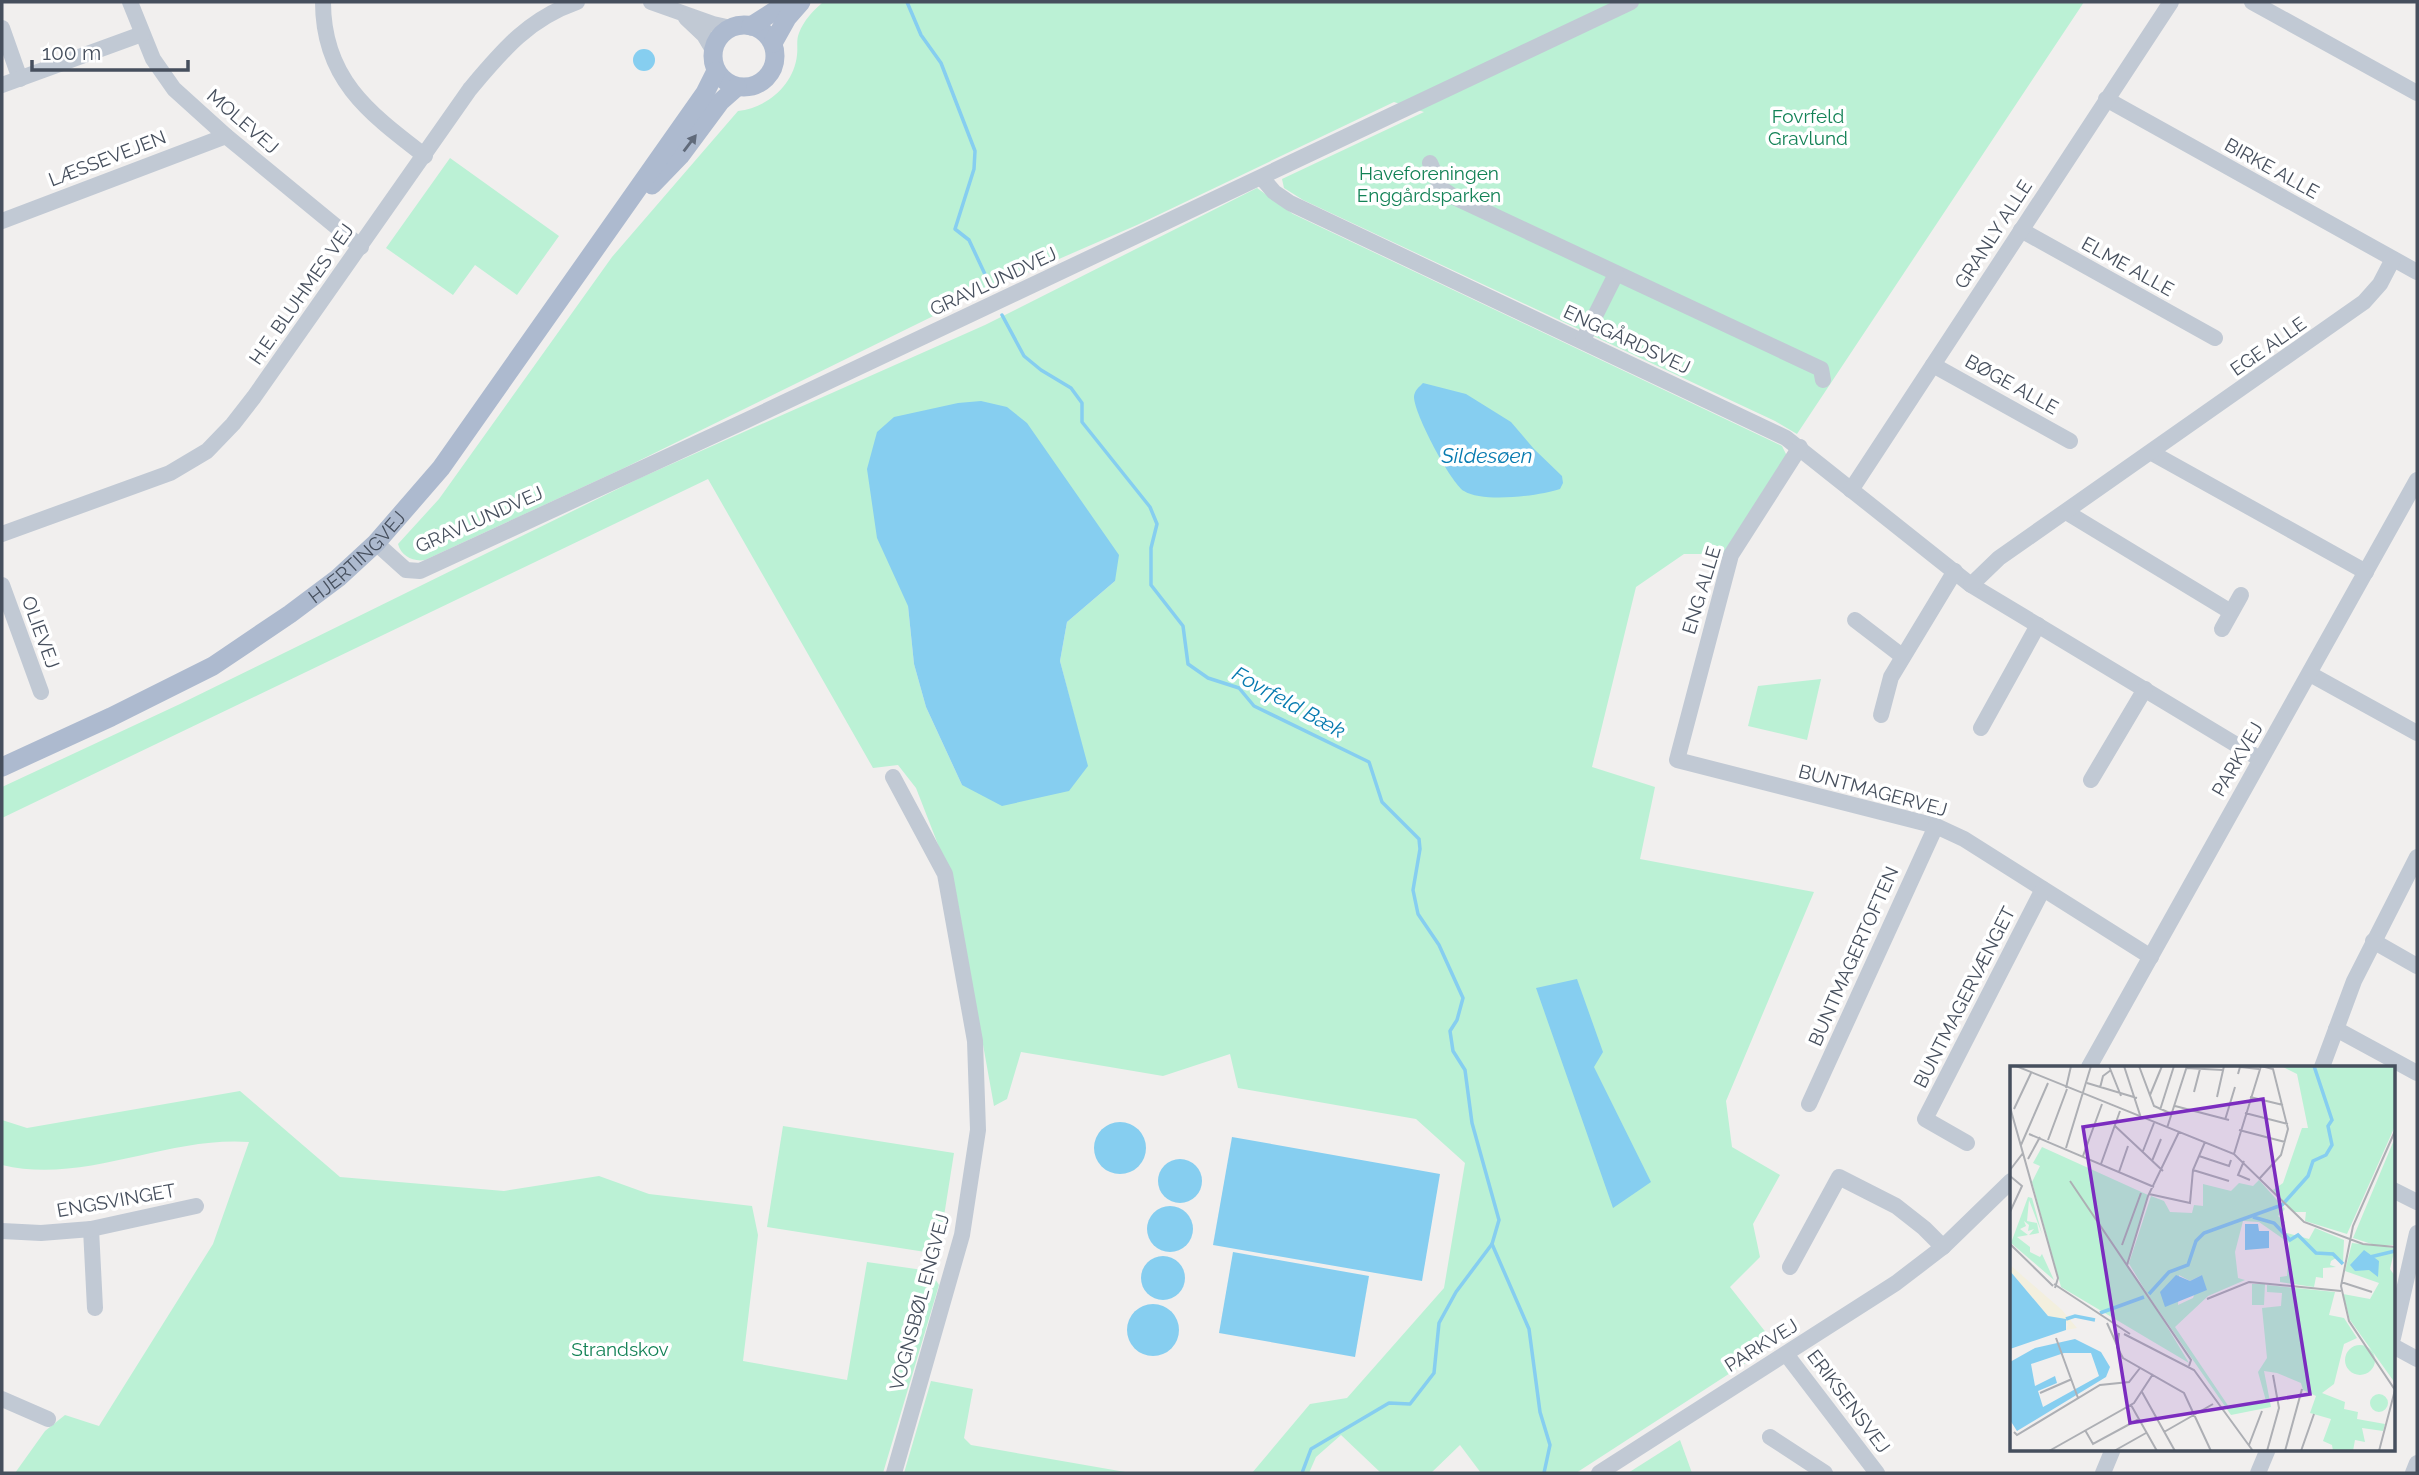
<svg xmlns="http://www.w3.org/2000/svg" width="2419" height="1475" font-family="Raleway,sans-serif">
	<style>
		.green { fill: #bbf1d5; fill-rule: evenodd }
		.water { fill: #86cef0 }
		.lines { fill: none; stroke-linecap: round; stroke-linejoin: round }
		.stream { stroke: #86cef0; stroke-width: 3.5 }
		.minor { stroke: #c1c9d4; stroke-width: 16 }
		.major { stroke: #adbacf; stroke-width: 19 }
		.oneway { fill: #606a7a }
		.labels { text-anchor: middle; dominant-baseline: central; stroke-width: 7; stroke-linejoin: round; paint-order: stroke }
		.park-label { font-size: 19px; fill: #138256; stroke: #fff }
		.street-label { font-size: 19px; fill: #464f5d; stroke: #fff }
		.water-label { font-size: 21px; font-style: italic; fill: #067ab0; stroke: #fff }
		.inset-river { fill: none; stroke: #86cef0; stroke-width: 3.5 }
		.inset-road { fill: none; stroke: #adafb4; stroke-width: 2 }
		.view { fill: #7b2cbf; fill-opacity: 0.15; stroke: #7b2cbf; stroke-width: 3.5 }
		.inset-edge { fill: none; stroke: #464f5d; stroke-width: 3.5 }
	</style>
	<rect width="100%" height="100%" fill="#f1efee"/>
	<g class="green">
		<path d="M823,2H2084L1797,434L1775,421L1303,200L1284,188L1282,179L1424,112L1394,102L1137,225L974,296L622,469L425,560C413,562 401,556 398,544L439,499L612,257L738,111C767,108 794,85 797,55C798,47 796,40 799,33C804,20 813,11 823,2Z"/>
		<polygon points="450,158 559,236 517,295 475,265 453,295 386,248"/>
		<path d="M1257,188L1293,214L1782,446L1788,458L1724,554H1684L1636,587L1592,767L1655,787L1640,859L1814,892L1726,1101L1732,1147L1780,1175L1753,1224L1760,1257L1730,1287L1775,1344L1576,1473H1481L1460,1445L1431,1473H1381L1341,1435L1316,1457L1309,1473H1252L1310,1404L1347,1398L1444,1288L1465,1163L1416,1119L1238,1088L1230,1054L1163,1076L1021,1052L1007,1099L994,1106L955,888L916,788L898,765L873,768L708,479L2,818V787L180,704L640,478L985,325ZM1115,581L1067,622L1060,661L1087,766L962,785L926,707L914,664L908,606Z"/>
		<polygon points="1821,679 1807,740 1748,726 1758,686"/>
		<path d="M240,1091L340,1177L504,1191L599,1176L649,1194L752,1206L758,1235L743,1361L847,1380L867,1262L930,1271L939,1285L883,1473H15L45,1431L65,1415L99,1426L213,1244L249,1142C166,1136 84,1185 2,1165V1120L27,1128Z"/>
		<polygon points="783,1126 954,1153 938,1254 767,1227"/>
		<polygon points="931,1381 973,1389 964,1438 971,1445 1131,1473 904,1473"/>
		<polygon points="1680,1440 1692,1473 1628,1473"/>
	</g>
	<g class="water">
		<circle cx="644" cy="60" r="11"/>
		<path d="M1423,383L1466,394L1511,422L1534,449L1562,476L1563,483L1560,489C1539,496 1483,503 1464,491C1451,483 1413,412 1414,396C1415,390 1419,387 1423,383Z"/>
		<polygon points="981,401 1007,407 1027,423 1119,555 1115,581 1067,622 1060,661 1088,766 1069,791 1002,806 962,785 926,707 914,664 908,606 877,538 867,469 877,432 894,417 958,403"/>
		<polygon points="1577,979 1603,1052 1594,1067 1651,1182 1613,1208 1536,988"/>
		<circle cx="1120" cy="1148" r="26"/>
		<polygon points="1232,1137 1440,1174 1422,1281 1213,1245"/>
		<circle cx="1180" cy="1181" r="22"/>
		<circle cx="1170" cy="1229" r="23"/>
		<polygon points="1233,1252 1369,1276 1355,1357 1219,1333"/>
		<circle cx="1163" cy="1278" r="22"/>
		<circle cx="1153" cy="1330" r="26"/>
	</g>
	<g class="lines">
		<g class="stream">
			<polyline points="907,2 921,35 941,63 975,151 974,169 955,229 969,240 990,285"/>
			<polyline points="1002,315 1024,356 1041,370 1071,388 1082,403 1082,422 1150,507 1157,524 1151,548 1151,585 1183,626 1188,664 1208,678 1239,688 1254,706 1369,762 1382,802 1419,839 1420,849 1413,890 1418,914 1439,945 1463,998 1457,1020 1450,1031 1453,1051 1465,1070 1472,1123 1499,1220 1492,1244 1529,1329 1540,1412 1550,1445 1544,1473"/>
			<polyline points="1302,1473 1311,1449 1389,1403 1410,1404 1434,1373 1439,1323 1456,1292 1492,1244"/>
		</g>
		<g class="minor">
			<polyline points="130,2 153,59 174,89 226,136 361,247"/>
			<path d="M323,2C323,79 369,113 425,156"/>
			<polyline points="651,2 713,24 731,28"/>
			<polyline points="2252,2 2417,93"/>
			<polyline points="686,18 704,35 713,50"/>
			<polyline points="2,28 20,79"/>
			<polyline points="2,85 142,34"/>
			<polyline points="2106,99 2417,272"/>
			<polyline points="1430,163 1441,188 1454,197 1821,369 1823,380"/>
			<polyline points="1262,178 1274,192 1290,203 1786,438 1971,585 2260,759"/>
			<polyline points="2,221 226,136"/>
			<polyline points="2021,230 2215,338"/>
			<polyline points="1583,340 1616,274"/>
			<polyline points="1933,365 2070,441"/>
			<polyline points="1800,447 1731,555 1677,760 1936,826 1964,839 2151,957"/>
			<polyline points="2152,453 2366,572"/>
			<polyline points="1851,490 2171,2"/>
			<polyline points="2066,512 2231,612"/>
			<path d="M2,534L170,473L207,451L233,424L254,397L470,89C502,51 528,19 577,2"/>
			<polyline points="376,543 406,570 420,571 745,421 1631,2"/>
			<polyline points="2,585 41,692"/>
			<polyline points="1971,585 1999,558 2364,302 2380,284 2393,259"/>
			<polyline points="1855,620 1902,656"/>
			<polyline points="2222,629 2241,595"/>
			<polyline points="2310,674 2417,733"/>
			<polyline points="1881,715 1891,677 1955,571"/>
			<polyline points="1981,728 2038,625"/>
			<polyline points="893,777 945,874 975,1041 978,1130 962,1235 894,1473"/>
			<polyline points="2091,780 2145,689"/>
			<polyline points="2373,941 2417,966"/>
			<polyline points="2336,1029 2417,1073"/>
			<polyline points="2089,1067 2417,480"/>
			<polyline points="2322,1067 2354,981 2417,857"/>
			<polyline points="1809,1104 1936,826"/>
			<polyline points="1967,1143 1925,1119 2043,889"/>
			<polyline points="2393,1190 2417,1202"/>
			<polyline points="91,1229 95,1308"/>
			<polyline points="2,1231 41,1233 91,1229 196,1206"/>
			<polyline points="1790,1267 1839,1177 1896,1206 1924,1228 1943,1247"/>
			<polyline points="2393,1338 2417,1233"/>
			<polyline points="2393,1346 2417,1359"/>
			<polyline points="1786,1354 1877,1473"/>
			<polyline points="2,1399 48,1419"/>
			<polyline points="1770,1437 1825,1473"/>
			<polyline points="1599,1473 1896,1283 1943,1247 2011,1181"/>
			<polyline points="2103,1473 2113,1449"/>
			<polyline points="2258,1473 2268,1449"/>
			<polyline points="2413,1473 2417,1463"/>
		</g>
		<g class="major">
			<circle cx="744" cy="56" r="31"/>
			<polyline points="751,26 776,10 783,2"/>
			<polyline points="773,43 787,18 801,2"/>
			<polyline points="652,185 680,156 720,102 737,87"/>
			<path id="s1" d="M2,767L111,717L213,666L290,614L338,578L376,543L441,468L705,93L716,71"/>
		</g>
	</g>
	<defs><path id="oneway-solid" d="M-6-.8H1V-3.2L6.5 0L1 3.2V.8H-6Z" transform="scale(1.75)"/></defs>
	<use class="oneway" href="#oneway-solid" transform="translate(690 143) rotate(-53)"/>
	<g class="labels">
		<g class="park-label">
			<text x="1808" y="116">Fovrfeld<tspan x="1808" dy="22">Gravlund</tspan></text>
			<text x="1429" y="173">Haveforeningen<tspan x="1429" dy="22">Enggårdsparken</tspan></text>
			<text x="620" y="1349">Strandskov</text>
		</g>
		<g class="street-label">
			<text transform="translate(243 121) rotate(41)">MOLEVEJ</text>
			<text transform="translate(107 158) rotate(-21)">LÆSSEVEJEN</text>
			<text transform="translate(2272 168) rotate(29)">BIRKE ALLE</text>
			<text transform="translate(1993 234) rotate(-57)">GRANLY ALLE</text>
			<text transform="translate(2128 266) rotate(29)">ELME ALLE</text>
			<text transform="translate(993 281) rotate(-25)">GRAVLUNDVEJ</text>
			<text transform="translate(301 294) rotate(-55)">H.E. BLUHMES VEJ</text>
			<text transform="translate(1627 339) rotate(25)">ENGGÅRDSVEJ</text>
			<text transform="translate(2268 346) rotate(-35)">EGE ALLE</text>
			<text transform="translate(2012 384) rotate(29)">BØGE ALLE</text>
			<text transform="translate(479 519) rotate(-24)">GRAVLUNDVEJ</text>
			<text stroke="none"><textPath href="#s1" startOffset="415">HJERTINGVEJ</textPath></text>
			<text transform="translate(1701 590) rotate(-73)">ENG ALLE</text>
			<text transform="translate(41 632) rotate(70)">OLIEVEJ</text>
			<text transform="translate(2237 759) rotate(-60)">PARKVEJ</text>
			<text transform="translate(1873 790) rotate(15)">BUNTMAGERVEJ</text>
			<text transform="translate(1853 956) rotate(-66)">BUNTMAGERTOFTEN</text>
			<text transform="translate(1964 997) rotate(-63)">BUNTMAGERVÆNGET</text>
			<text transform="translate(116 1200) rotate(-10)">ENGSVINGET</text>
			<text transform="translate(919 1302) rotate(-75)">VOGNSBØL ENGVEJ</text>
			<text transform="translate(1761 1345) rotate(-32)">PARKVEJ</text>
			<text transform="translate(1849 1401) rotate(53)">ERIKSENSVEJ</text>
		</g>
		<g class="water-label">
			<text x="1487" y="455">Sildesøen</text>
			<text transform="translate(1289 702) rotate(29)">Fovrfeld Bæk</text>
		</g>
	</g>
	<g transform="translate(2010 1066)">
		<rect width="385" height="385" fill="#f1efee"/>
		<path d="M271,0H385V60L337,168L295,155L296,146H283L263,124L273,117L292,62H298L287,8ZM384,74L385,179L368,180L343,172ZM32,81L138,129L118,196L179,297L51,221L22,116L30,100L23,97ZM249,114L275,143L268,150L275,156L269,165L299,173L305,162L334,174L333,196L326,192L321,195L320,199L326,201L313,202V212L306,211L304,221L270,216V211L277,210L279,177L249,156L233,155L225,186L228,212L235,214L198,230L165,261L219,341L256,335L248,306L257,292L252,242L271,240L272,227L257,226V219L325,226L319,249L334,252L347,272L334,278L324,318L312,327L335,336L334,343L348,346L347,353L375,358L373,365L352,362L355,376L345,374L343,385H323L322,379L313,375L321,353L300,347L306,330L293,324L291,317L267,307L254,305L261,341L221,349L118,200L141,130L154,135L160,146L182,147L184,139L193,140V118L221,125L229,117L243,120ZM169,209L180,215L192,209L183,232L168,239ZM18,131L22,132L32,168L19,134L17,155L27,157L29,167L19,169L24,163L18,165L19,159L14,155L16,160L10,163L18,169L7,171L20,181V186L30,191L32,188L44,214L1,177ZM342,177L385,182L380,203L385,210V317L340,254L333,228L360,233L369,217L335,205ZM242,218H255L254,239H242ZM335 294a15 15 0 1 1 30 0a15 15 0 1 1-30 0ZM360 337a9 9 0 1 1 18 0a9 9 0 1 1-18 0Z" fill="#bbf1d5" fill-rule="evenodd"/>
		<path d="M0,199L52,244L67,262L56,264L58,258L38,250L0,205Z" fill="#f3efde"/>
		<path d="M235,158H248L249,165H259V182L235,184ZM354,184L369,195L368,211L359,204L345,205L340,199ZM0,205L38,250L56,253V264L0,283ZM166,209L180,215L192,209L197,224L155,241L150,226ZM65,273L91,286L100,301L96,311L7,365L0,354V296L25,282ZM54,287H81L89,310L33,341L28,325L47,317L45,310L25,320L21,298Z" fill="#86cef0" fill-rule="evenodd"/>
		<path class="inset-river" d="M243,151L264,157L280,174L288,169L306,187L323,188L333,198M360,191L385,185M139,228L159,206L178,199L186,175L194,167L272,139L298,110L303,95L316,89L322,79L318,60L322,54L304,0M90,247L134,231M56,253L65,250L85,254"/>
		<path class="inset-road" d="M6,0L224,88L294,156L353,178L385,181M99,0L111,30M114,0L131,52M129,0L144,40L162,48M176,2L213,4M228,8L230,1L249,3M77,17L127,32M56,22L61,0M90,22L93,10L101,4M184,26L190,3M140,29L152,0M207,31L214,0M240,31L273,39M165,40L219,54M0,41L48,212L45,222M4,43L21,7M150,44L164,0M235,47L278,58M215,54L225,21M105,60L153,105M157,62L177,0M229,64L275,76M19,68L144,121M38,74L57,23M11,79L38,17M56,82L81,0M133,85L144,57M224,88L251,0M73,90L92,38M189,90L219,100L221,94M18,93L30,71M142,95L151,73M234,95L228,109L240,114M91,98L110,45M0,104L13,87M183,104L219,115M109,106L118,80M0,110L12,120L0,146M250,112L271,89L278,63L263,3L251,0M60,115L181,294L179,300M139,128L180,137L183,104L195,76M0,178L43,220M112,179L131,127M117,199L138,130L169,66M331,216L362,226M44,218L120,268M197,233L239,216L331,225M97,257L107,279M109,267L107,281L113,292L174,327L201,385M114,268L184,304L243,385M46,272L68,332M132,326L165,385M30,327L62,313M121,339L147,385M75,364L83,378L129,353M4,366L7,369L90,319L119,316L130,302M154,366L203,338M239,379L252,345M39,385L124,337L143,308M104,385L136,367M257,385L269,342L263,309M275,385L292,323M291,385L304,348M369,385L385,324L339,255L331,220L343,160L385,65"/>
		<path class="view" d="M253,33L300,328L120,357L73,61Z"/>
		<rect width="385" height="385" class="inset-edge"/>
	</g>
	<rect width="2419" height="1475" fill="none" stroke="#464f5d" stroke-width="7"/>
	<path d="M32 60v10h156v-10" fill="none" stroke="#464f5d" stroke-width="3.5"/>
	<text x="42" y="60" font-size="21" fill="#464f5d" stroke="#ffffff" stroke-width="5" paint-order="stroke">100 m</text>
</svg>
